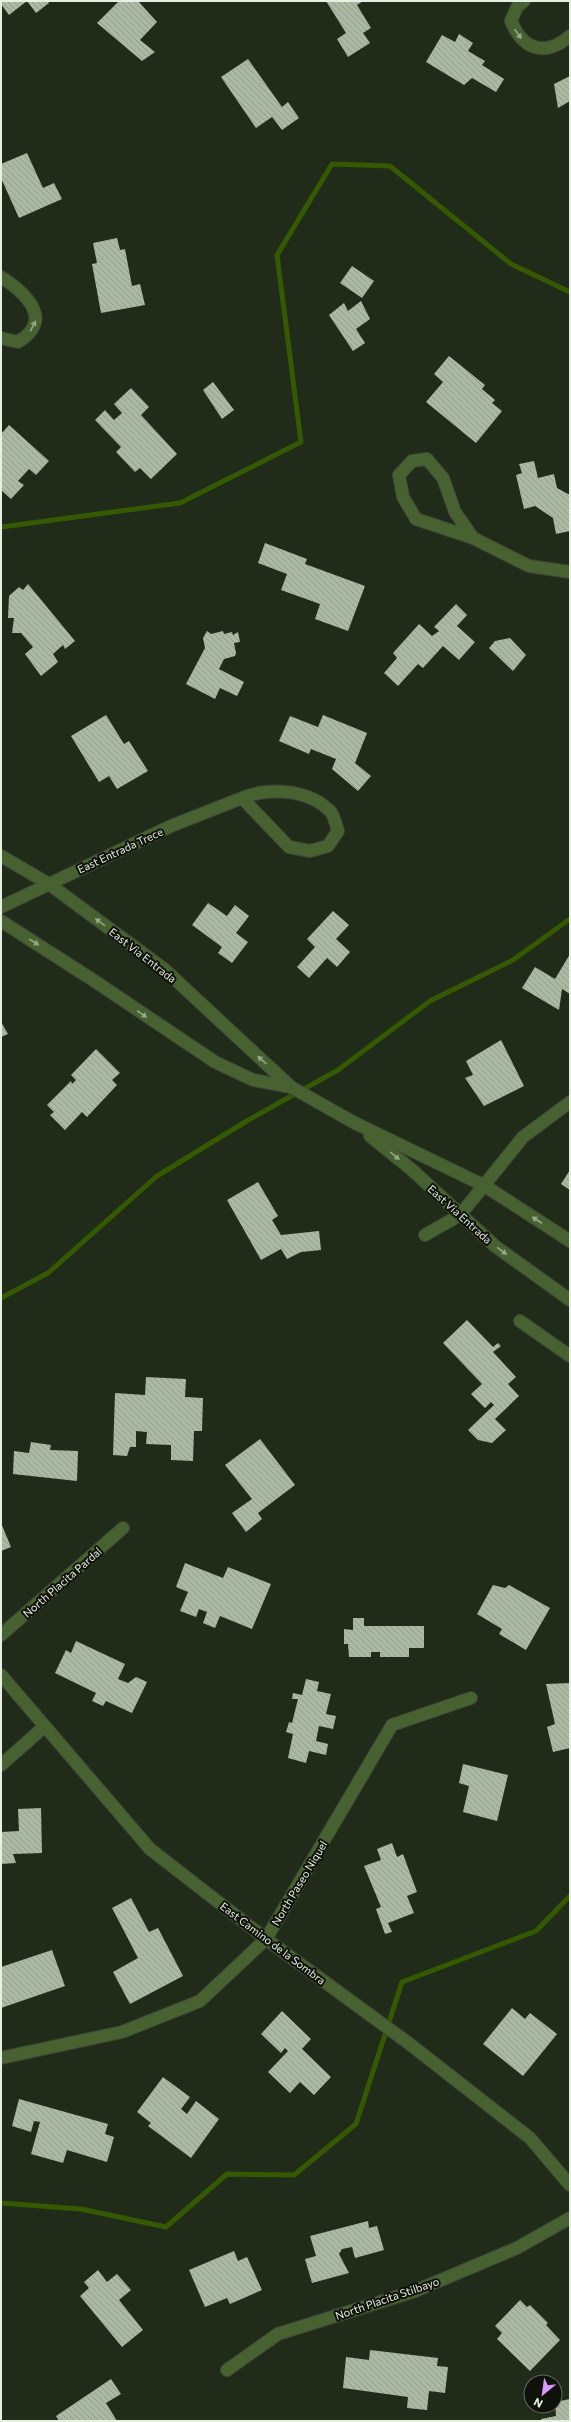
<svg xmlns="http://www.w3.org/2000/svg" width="571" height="2422" font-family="Commissioner,sans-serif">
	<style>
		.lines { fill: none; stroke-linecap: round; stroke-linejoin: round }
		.stream { stroke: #345900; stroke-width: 5 }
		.building { fill: url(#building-back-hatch) }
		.street-casing { stroke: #3d4636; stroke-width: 14 }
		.street { stroke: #476131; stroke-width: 12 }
		.oneway { fill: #97a88a }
		.labels { text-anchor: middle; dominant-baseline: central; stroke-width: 4; stroke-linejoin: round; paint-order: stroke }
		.street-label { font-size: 11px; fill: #e7eee2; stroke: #0e120a }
	</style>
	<defs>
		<pattern id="building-back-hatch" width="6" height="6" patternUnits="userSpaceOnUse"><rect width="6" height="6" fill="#abb8a2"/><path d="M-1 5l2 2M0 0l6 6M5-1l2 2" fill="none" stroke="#929c8a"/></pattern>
	</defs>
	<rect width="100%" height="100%" fill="#212b1a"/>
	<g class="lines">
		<g class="stream">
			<polyline points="1,527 180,503 301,442 277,255 332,164 390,166 511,264 570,292"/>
			<polyline points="1,1298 48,1273 157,1176 245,1122 338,1070 430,1001 513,960 570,919"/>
			<polyline points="1,2203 81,2209 166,2227 227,2174 294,2175 356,2124 402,1982 536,1931 570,1896"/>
		</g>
	</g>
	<g class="building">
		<polygon points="1,1 48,1 49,3 36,13 27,1 9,15 1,4"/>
		<polygon points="119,1 138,1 157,22 140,40 155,52 142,61 97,23"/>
		<polygon points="326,1 363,1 357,5 371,28 363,33 370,43 348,57 337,39 346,33"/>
		<polygon points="459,34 473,43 468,51 485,61 482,65 504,79 496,92 472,78 464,85 426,62 442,35 455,42"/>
		<polygon points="248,59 282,107 288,102 299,118 282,130 272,117 256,128 221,77"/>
		<polygon points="570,76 570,101 558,108 554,84"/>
		<polygon points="27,153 43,188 54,183 62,199 19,218 1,178 1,164"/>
		<polygon points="117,238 120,250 125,249 132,286 140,284 145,305 101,313 92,264 97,263 93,243"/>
		<polygon points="352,266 374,281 362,298 340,283"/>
		<polygon points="361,301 370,319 356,329 365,343 353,351 329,315 344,303 348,311"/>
		<polygon points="449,356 485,385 482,389 495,400 492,403 502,411 476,443 426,402 443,382 434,374"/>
		<polygon points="213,382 234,410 222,419 203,390"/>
		<polygon points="131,388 149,407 141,415 177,454 151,479 140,468 135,472 116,452 121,447 95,420 105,410 114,420 122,413 114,404"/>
		<polygon points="9,425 49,461 36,475 29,469 18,481 24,485 11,499 1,490 1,434"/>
		<polygon points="534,461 538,478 554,474 557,488 570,495 570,531 556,534 553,518 535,506 524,509 516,475 522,473 519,464"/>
		<polygon points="265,543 307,559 305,564 365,586 348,631 315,619 320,604 281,590 287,574 258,563"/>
		<polygon points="28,584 75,641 65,649 63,645 53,654 58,662 41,676 25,654 33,647 21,633 12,633 14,618 8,618 9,596 19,587 23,590"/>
		<polygon points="456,604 467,615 457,626 475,642 459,660 443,646 423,668 418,664 398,686 384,673 397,658 393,653 419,624 432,636 439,631 434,627"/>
		<polygon points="207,631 211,634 223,631 224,634 232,632 233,635 238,632 240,642 234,643 236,653 235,656 224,659 219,669 244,682 237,696 220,688 215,699 186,684 205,648 203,638"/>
		<polygon points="510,638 526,655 513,671 489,648 495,641"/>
		<polygon points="106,715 124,744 129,741 148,771 117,789 109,776 99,782 71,736"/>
		<polygon points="323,715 367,733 355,763 371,776 358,791 332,769 336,759 311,749 309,754 279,741 290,716 318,727"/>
		<polygon points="208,903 227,916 235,905 249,916 236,933 248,942 232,963 218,953 222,947 192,925"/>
		<polygon points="333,911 349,925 336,939 350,952 337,967 327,958 309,978 297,967 315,947 307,939"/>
		<polygon points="570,954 570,994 562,989 559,1010 522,988 535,967 555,979"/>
		<polygon points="1,1022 8,1034 1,1037"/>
		<polygon points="501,1040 524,1086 484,1106 465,1078 473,1075 466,1061"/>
		<polygon points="96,1049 120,1073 112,1080 117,1085 87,1117 82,1112 65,1130 50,1115 54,1112 47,1105 71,1081 72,1084 76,1080 71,1075"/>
		<polygon points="570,1170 570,1190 561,1184"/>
		<polygon points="258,1182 278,1216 272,1220 281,1235 319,1231 321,1250 301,1252 287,1259 281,1249 261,1260 227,1200"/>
		<polygon points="467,1320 493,1347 498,1343 501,1346 493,1352 516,1377 508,1384 519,1396 495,1419 506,1430 492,1443 478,1440 468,1430 494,1405 491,1402 485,1408 471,1394 482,1384 443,1343"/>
		<polygon points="146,1377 186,1379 185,1397 203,1398 202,1431 194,1431 193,1461 171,1460 171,1445 146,1444 147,1432 136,1431 136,1447 130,1447 127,1456 113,1455 115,1393 145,1395"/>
		<polygon points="260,1439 295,1485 258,1513 262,1519 246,1532 232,1513 252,1499 225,1465"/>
		<polygon points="31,1442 51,1445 50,1450 78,1451 77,1481 13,1474 14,1451 29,1453"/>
		<polygon points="1,1523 11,1547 1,1551"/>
		<polygon points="185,1563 223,1578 228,1567 271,1584 252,1629 220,1616 215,1628 203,1623 207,1612 199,1609 196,1617 180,1611 188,1592 176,1587"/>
		<polygon points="493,1585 505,1588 509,1585 550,1608 526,1650 499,1634 502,1629 477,1614"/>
		<polygon points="353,1618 364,1618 364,1626 424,1626 424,1648 409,1648 409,1657 380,1657 380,1652 371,1652 371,1657 349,1657 348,1644 344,1644 344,1629 353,1630"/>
		<polygon points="76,1641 125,1664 118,1679 128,1683 136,1677 147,1682 132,1713 106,1701 103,1706 92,1701 96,1693 55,1673 66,1650 71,1653"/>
		<polygon points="306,1679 319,1682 317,1691 331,1694 326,1714 336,1716 333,1729 319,1726 316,1741 328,1744 326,1755 309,1751 306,1763 288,1758 293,1734 286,1732 289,1722 292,1723 298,1699 292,1699 293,1693 302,1695"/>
		<polygon points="570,1683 570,1748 553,1752 547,1727 555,1724 546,1684"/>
		<polygon points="463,1764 508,1775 497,1821 463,1812 469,1786 459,1783"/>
		<polygon points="41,1808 42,1853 13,1854 16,1863 1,1864 1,1832 19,1831 18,1809"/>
		<polygon points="392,1843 397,1857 403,1854 417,1892 407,1896 414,1913 388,1923 392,1932 385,1934 376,1909 381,1907 364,1866 381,1860 377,1849"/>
		<polygon points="131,1898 149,1932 158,1928 183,1976 130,2004 113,1972 138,1958 112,1908"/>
		<polygon points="52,1950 65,1986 1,2008 1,1967"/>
		<polygon points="512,2008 525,2019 530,2013 557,2034 523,2076 483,2044"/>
		<polygon points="282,2011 311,2039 302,2049 331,2077 314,2095 300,2082 290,2093 268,2072 288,2051 285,2048 281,2053 261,2034"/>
		<polygon points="163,2077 190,2097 181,2109 187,2114 196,2101 219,2119 191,2158 148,2126 151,2123 137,2112"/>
		<polygon points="19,2099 108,2124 105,2134 114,2137 107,2162 67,2150 63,2163 31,2154 40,2122 34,2121 31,2132 12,2126"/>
		<polygon points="368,2221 369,2228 377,2226 384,2250 355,2258 352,2247 342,2249 339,2254 349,2273 312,2283 305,2259 316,2256 310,2236"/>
		<polygon points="234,2251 238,2261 247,2257 262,2290 230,2304 227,2298 205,2307 189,2270"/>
		<polygon points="98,2270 107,2282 117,2274 131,2290 119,2300 143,2330 122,2347 80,2296 89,2288 84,2282"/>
		<polygon points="520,2300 527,2307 530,2305 548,2323 546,2325 560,2340 530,2371 497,2339 502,2333 495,2326"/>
		<polygon points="370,2350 438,2358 437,2366 448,2367 445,2393 429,2391 427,2410 407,2408 408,2397 343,2388 346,2357 369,2360"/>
		<polygon points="111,2379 121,2394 106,2403 117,2421 59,2421 56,2416"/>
		<polygon points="570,2399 570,2421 541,2421 541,2419 556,2416 555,2402"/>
	</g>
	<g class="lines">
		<defs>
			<g id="street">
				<path d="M524,1L517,7L511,21C523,50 545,57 570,36"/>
				<path d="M1,277C17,287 48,311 30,332C27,336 22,339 18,342L1,338"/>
				<polyline points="473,538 455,512 443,478 427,459 412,461 399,475 403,497 416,519 473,538 529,566 570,572"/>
				<polyline points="1,856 49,884 164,969 291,1087 353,1122 485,1186 570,1241"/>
				<path d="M1,907L171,826L242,798C269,787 308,789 330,811C334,815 336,825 338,831L328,846L310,851L289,847L242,798"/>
				<polyline points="1,921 93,980 215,1062 253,1080 291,1087"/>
				<polyline points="370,1136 411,1169 495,1246 570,1300"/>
				<polyline points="425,1235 460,1215 523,1137 570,1102"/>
				<polyline points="520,1321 570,1356"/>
				<polyline points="1,1635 123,1528"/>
				<polyline points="1,1675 150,1849 266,1939 407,2042 530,2138 570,2185"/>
				<polyline points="1,1765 44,1727"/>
				<polyline points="1,2058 122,2032 200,2001 266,1939 392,1725 471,1698"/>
				<polyline points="227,2370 278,2334 415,2291 517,2248 570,2218"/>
			</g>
		</defs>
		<use href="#street" class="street-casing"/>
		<use href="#street" class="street"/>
	</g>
	<defs><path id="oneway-solid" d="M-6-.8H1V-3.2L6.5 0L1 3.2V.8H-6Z"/></defs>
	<g class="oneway">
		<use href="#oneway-solid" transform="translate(518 34) rotate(54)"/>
		<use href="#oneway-solid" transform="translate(33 326) rotate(-63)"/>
		<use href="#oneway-solid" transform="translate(100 922) rotate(-144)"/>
		<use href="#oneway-solid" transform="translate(34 942) rotate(32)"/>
		<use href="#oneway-solid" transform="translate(142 1014) rotate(35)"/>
		<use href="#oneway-solid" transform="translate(262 1060) rotate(-138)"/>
		<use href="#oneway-solid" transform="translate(395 1156) rotate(39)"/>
		<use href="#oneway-solid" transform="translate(537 1220) rotate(-147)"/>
		<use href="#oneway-solid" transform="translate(502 1251) rotate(36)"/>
	</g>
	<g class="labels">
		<g class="street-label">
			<text transform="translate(120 850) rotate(-25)">East Entrada Trece</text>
			<text transform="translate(143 955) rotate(38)">East Via Entrada</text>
			<text transform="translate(460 1214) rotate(42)">East Via Entrada</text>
			<text transform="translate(62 1582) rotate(-41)">North Placita Pardal</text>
			<text transform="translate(299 1883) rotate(-59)">North Paseo Niquel</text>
			<text transform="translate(273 1943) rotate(37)">East Camino de la Sombra</text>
			<text transform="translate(387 2298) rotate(-19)">North Placita Stilbayo</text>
		</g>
	</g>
	<rect width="571" height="2422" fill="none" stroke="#e7eee2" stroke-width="4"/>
	<g transform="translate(543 2394) rotate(209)"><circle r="19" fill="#0e120a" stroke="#656a60"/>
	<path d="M0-3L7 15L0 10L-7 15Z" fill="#d69bfa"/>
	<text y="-6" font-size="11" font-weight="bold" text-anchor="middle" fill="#e7eee2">N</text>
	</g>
</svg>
